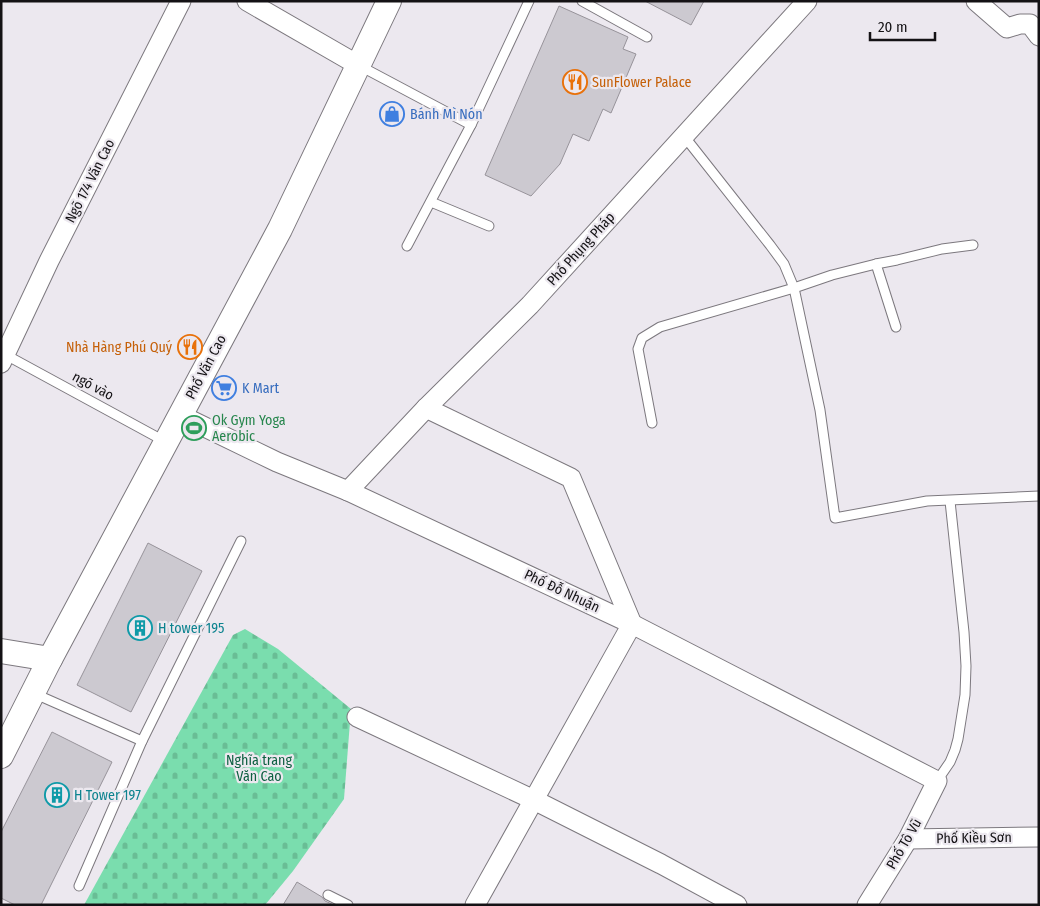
<svg xmlns="http://www.w3.org/2000/svg" width="1040" height="906" font-family="'Fira Sans Condensed',sans-serif">
	<style>
		.cemetery { fill: url(#cemetery-stones) }
		.building { fill: #ccc9d0; stroke: #97939a }
		.lines { fill: none; stroke-linecap: round; stroke-linejoin: round }
		.service-casing { stroke: #7c787e; stroke-width: 11 }
		.minor-casing { stroke: #7c787e; stroke-width: 21 }
		.tertiary-casing { stroke: #7c787e; stroke-width: 26 }
		.service { stroke: #fff; stroke-width: 9 }
		.minor { stroke: #fff; stroke-width: 19 }
		.tertiary { stroke: #fff; stroke-width: 24 }
		.labels { text-anchor: middle; dominant-baseline: central; stroke-width: 4.5; stroke-linejoin: round; paint-order: stroke }
		.food-label { font-size: 14px; fill: #c56008; stroke: #ece8ef; text-anchor: start }
		.shop-label { font-size: 14px; fill: #366cbe; stroke: #ece8ef; text-anchor: start }
		.street-label { font-size: 14px; fill: #141215; stroke: #ece8ef }
		.leisure-label { font-size: 14px; fill: #27864d; stroke: #ece8ef; text-anchor: start }
		.culture-label { font-size: 14px; fill: #0d838f; stroke: #ece8ef; text-anchor: start }
		.park-label { font-size: 14px; fill: #0d6041; stroke: #ece8ef }
	</style>
	<defs>
		<pattern id="cemetery-stones" width="16" height="16" patternUnits="userSpaceOnUse" patternTransform="scale(1.25)"><rect width="16" height="16" fill="#7addae"/><path d="M2 7V4a2 2 0 0 1 4 0v3zM10 15v-3a2 2 0 0 1 4 0v3z" fill="#69bd95"/></pattern>
	</defs>
	<rect width="100%" height="100%" fill="#ece8ef"/>
	<polygon class="cemetery" points="245,629 278,649 351,709 344,799 293,871 265,905 84,905 233,635"/>
	<g class="building">
		<polygon points="645,1 704,1 691,25"/>
		<polygon points="559,6 628,37 623,49 636,54 611,113 603,109 589,141 573,134 560,164 531,196 485,175"/>
		<polygon points="148,543 202,571 131,712 77,685"/>
		<polygon points="52,732 112,762 41,905 15,905 1,898 1,832"/>
		<polygon points="297,882 322,897 325,901 334,905 283,905"/>
	</g>
	<g class="lines">
		<defs>
			<g id="service">
				<polyline points="582,1 647,37"/>
				<polyline points="360,66 471,125"/>
				<polyline points="431,202 489,226"/>
				<polyline points="973,245 942,249 897,260 876,264 832,275 794,288 820,410 835,518 927,501 1039,496"/>
				<polyline points="407,246 471,125 529,1"/>
				<polyline points="876,264 896,327"/>
				<polyline points="6,355 166,442"/>
				<polyline points="652,423 638,349 642,338 660,327 794,288 784,264 770,245 684,136"/>
				<polyline points="33,693 142,741 241,541"/>
				<polyline points="937,781 950,762 955,750 958,739 965,695 966,666 964,632 950,501"/>
				<polyline points="79,886 142,741"/>
				<polyline points="328,895 348,905"/>
			</g>
			<g id="minor">
				<polyline points="247,1 358,65"/>
				<polyline points="976,1 1007,28 1020,24 1030,24 1039,36"/>
				<polyline points="1,363 49,261 181,1"/>
				<polyline points="426,408 571,478 632,624 475,905"/>
				<polyline points="180,415 277,462 348,491 632,624 937,781 908,839 867,905"/>
				<polyline points="348,491 426,408 530,305 807,1"/>
				<polyline points="357,717 534,800 661,864 737,905"/>
				<polyline points="908,839 1039,837"/>
			</g>
			<g id="tertiary">
				<polyline points="1,651 50,659"/>
				<polyline points="1,756 50,659 280,229 389,1"/>
			</g>
		</defs>
		<use href="#service" class="service-casing"/>
		<use href="#minor" class="minor-casing"/>
		<use href="#tertiary" class="tertiary-casing"/>
		<use href="#service" class="service"/>
		<use href="#minor" class="minor"/>
		<use href="#tertiary" class="tertiary"/>
	</g>
	<defs>
		<symbol id="restaurant-ring" viewBox="-11 -11 22 22"><circle r="9.5" fill="#ece8ef" stroke="#e8710a" stroke-width="1.5"/><path d="M-5-6h1v4h1v-4h1v4h1v-4h1v5L-1.5 .5V6h-2V.5L-5-1ZM5-6V6H3V1.5H1.5Q1.5-4 5-6Z" fill="#e8710a"/></symbol>
		<symbol id="shop-ring" viewBox="-11 -11 22 22"><circle r="9.5" fill="#ece8ef" stroke="#3f7fe0" stroke-width="1.5"/><path d="M-5-2.5h2.3a2.7 3.5 0 0 1 5.4 0H5L5.5 6h-11ZM-1.5-2.5h3a1.5 2.3 0 0 0-3 0Z" fill="#3f7fe0"/></symbol>
		<symbol id="supermarket-ring" viewBox="-11 -11 22 22"><circle r="9.5" fill="#ece8ef" stroke="#3f7fe0" stroke-width="1.5"/><path d="M-6-5.5h2.5l.6 2H6L4.5 2H-2.5L-4.4-4H-6ZM-1.5 3.2a1.3 1.3 0 1 0 .1 0ZM3 3.2a1.3 1.3 0 1 0 .1 0Z" fill="#3f7fe0"/></symbol>
		<symbol id="stadium-ring" viewBox="-11 -11 22 22"><circle r="9.5" fill="#ece8ef" stroke="#2e9e5b" stroke-width="1.5"/><path d="M0-5a6.5 5 0 1 0 0 10a6.5 5 0 1 0 0-10ZM-3.5-1.8h7v3.6h-7Z" fill="#2e9e5b"/></symbol>
		<symbol id="building-ring" viewBox="-11 -11 22 22"><circle r="9.5" fill="#ece8ef" stroke="#0f9aa8" stroke-width="1.5"/><path d="M-4-6H4V6H1V3H-1V6H-4ZM-2.5-4.3h1.7v1.8h-1.7ZM.8-4.3h1.7v1.8H.8ZM-2.5-1h1.7V.8h-1.7ZM.8-1h1.7V.8H.8Z" fill="#0f9aa8"/></symbol>
	</defs>
	<g fill-rule="evenodd">
		<use href="#restaurant-ring" x="561" y="68" width="28" height="28"/>
		<use href="#shop-ring" x="378" y="100" width="28" height="28"/>
		<use href="#restaurant-ring" x="176" y="333" width="28" height="28"/>
		<use href="#supermarket-ring" x="210" y="374" width="28" height="28"/>
		<use href="#stadium-ring" x="180" y="414" width="28" height="28"/>
		<use href="#building-ring" x="126" y="614" width="28" height="28"/>
		<use href="#building-ring" x="43" y="781" width="28" height="28"/>
	</g>
	<g class="labels">
		<g class="food-label">
			<text x="592" y="82">SunFlower Palace</text>
			<text x="172" y="347" text-anchor="end">Nhà Hàng Phú Quý</text>
		</g>
		<g class="shop-label">
			<text x="410" y="114">Bánh Mì Nón</text>
			<text x="242" y="388">K Mart</text>
		</g>
		<g class="street-label">
			<text transform="translate(90 181) rotate(-63)">Ngõ 174 Văn Cao</text>
			<text transform="translate(581 249) rotate(-48)">Phố Phụng Pháp</text>
			<text transform="translate(206 367) rotate(-62)">Phố Văn Cao</text>
			<text transform="translate(93 386) rotate(28)">ngõ vào</text>
			<text transform="translate(562 591) rotate(25)">Phố Đỗ Nhuận</text>
			<text transform="translate(974 838) rotate(-1)">Phố Kiều Sơn</text>
			<text transform="translate(904 844) rotate(-60)">Phố Tô Vũ</text>
		</g>
		<g class="leisure-label">
			<text x="212" y="420">Ok Gym Yoga<tspan x="212" dy="16">Aerobic</tspan></text>
		</g>
		<g class="culture-label">
			<text x="158" y="628">H tower 195</text>
			<text x="74" y="795">H Tower 197</text>
		</g>
		<g class="park-label">
			<text x="259" y="760">Nghĩa trang<tspan x="259" dy="16">Văn Cao</tspan></text>
		</g>
	</g>
	<rect width="1040" height="906" fill="none" stroke="#141215" stroke-width="5"/>
	<path d="M870 32v8h65v-8" fill="none" stroke="#141215" stroke-width="2.5"/>
	<text x="878" y="32" font-size="15" fill="#141215" stroke="#ece8ef" stroke-width="4" paint-order="stroke">20 m</text>
</svg>
